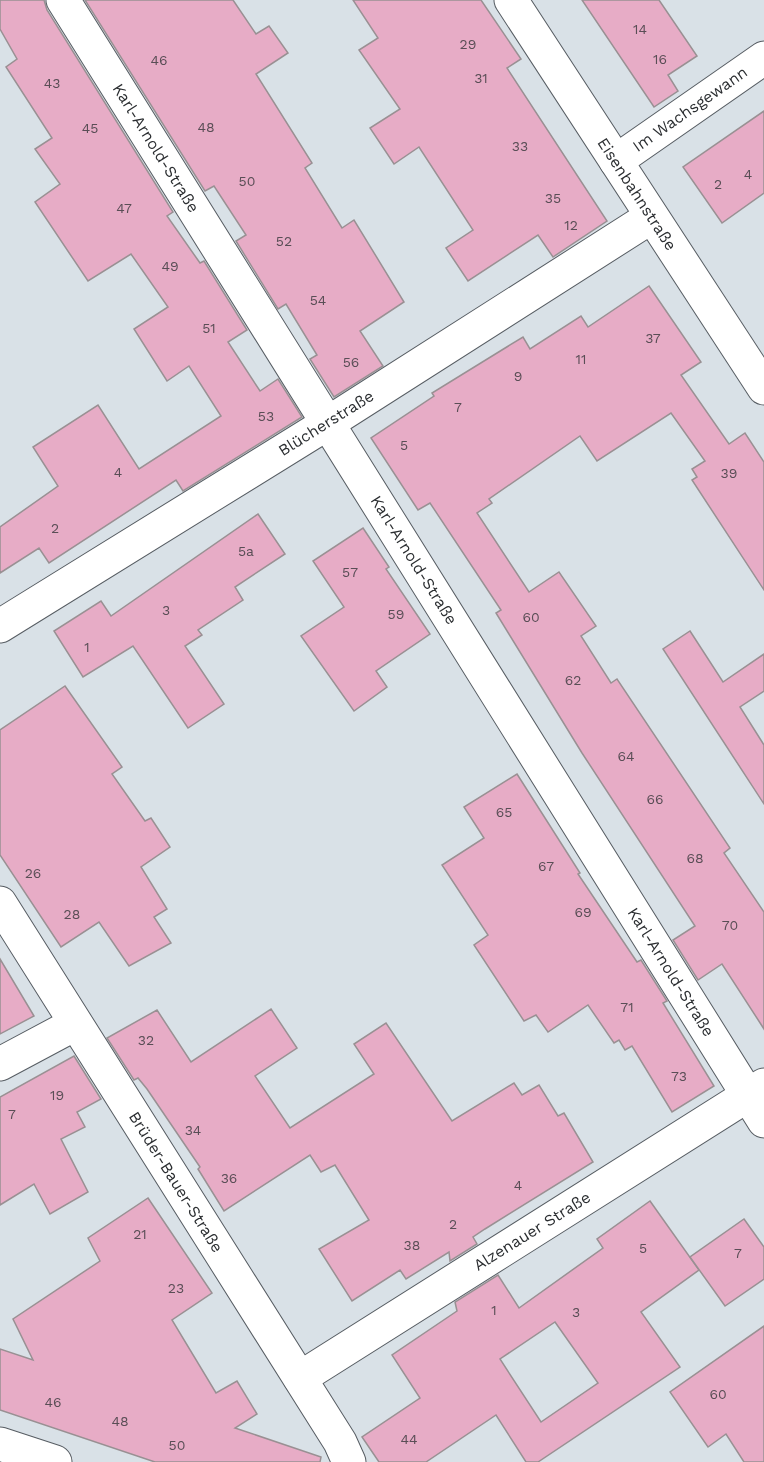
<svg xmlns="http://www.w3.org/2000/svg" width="764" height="1462" font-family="'Work Sans',sans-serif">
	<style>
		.building { fill: #e7acc6; stroke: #999093; stroke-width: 1.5; fill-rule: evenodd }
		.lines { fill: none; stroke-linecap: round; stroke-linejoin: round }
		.street-casing { stroke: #575d63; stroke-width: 35 }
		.secondary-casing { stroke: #575d63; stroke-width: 35 }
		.street { stroke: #fff; stroke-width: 33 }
		.secondary { stroke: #fff; stroke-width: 33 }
		.labels { text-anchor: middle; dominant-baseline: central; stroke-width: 4.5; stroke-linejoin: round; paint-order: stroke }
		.number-label { font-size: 14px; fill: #5a4e56 }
		.street-label { font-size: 16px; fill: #2b2e31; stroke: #fff }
	</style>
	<rect width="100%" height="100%" fill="#d9e1e7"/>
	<g class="building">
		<polygon points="0,0 44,0 47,10 173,212 167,216 200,263 204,261 247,330 228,342 260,391 278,379 302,417 183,491 176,480 49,563 39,548 0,573 0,527 58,486 33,447 98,405 139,469 221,416 189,366 167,381 134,329 168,307 131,254 88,281 35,202 60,184 35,149 52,138 6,67 17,59 0,29"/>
		<polygon points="85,0 233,0 256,34 269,26 288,53 256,74 312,163 305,168 342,228 354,220 404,302 360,331 383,366 334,397 310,359 317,355 286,304 278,309 236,241 246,235 214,186 205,191"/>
		<polygon points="353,0 481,0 521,59 507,68 607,221 553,257 538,235 468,281 446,248 473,230 419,147 394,164 370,128 400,109 359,50 378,38"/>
		<polygon points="582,0 659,0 697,56 668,75 678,91 654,107"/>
		<polygon points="764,111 764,193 722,223 683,167"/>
		<polygon points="649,286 701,362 681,375 729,444 745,433 764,462 764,590 692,480 697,477 692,469 705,461 671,413 597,461 580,436 489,499 492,503 477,513 529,592 559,572 596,626 581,636 611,683 617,679 730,848 724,853 764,912 764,1029 722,964 698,980 673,940 695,926 582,753 496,613 501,610 430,503 418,510 371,438 434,396 432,393 523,337 530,349 581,316 588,327"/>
		<polygon points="258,514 285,554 235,587 243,600 198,630 202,635 185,646 224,704 188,728 133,646 83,677 54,631 101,601 111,616"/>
		<polygon points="363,528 389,567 386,569 430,634 376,671 387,687 354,711 301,636 344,607 313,561"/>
		<polygon points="690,631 723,682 764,654 764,691 740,707 764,745 764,804 663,649"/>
		<polygon points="65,686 122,767 112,774 145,821 151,818 170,847 141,867 167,909 154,917 171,943 129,966 99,922 61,947 0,855 0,730"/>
		<polygon points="517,774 580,873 578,874 637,962 641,960 667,1001 663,1003 714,1086 672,1112 632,1046 625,1050 619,1040 614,1043 588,1005 548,1032 536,1015 524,1021 474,945 488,935 442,865 484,838 464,807"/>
		<polygon points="0,959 34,1016 0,1034"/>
		<polygon points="271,1009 297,1048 255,1076 290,1128 374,1074 354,1044 386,1023 452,1121 514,1083 522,1095 539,1085 558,1116 564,1113 593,1162 485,1229 473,1237 477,1244 450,1261 449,1252 406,1279 400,1270 352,1301 319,1249 369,1220 335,1165 321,1172 310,1155 224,1211 198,1169 200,1167 147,1089 138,1078 134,1080 107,1038 157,1010 191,1062"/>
		<polygon points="74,1056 101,1099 77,1112 85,1127 61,1139 88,1192 50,1214 34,1184 0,1205 0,1097"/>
		<polygon points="148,1198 212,1293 172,1320 216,1393 237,1381 257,1414 235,1428 321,1457 320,1462 155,1462 0,1410 0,1349 33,1360 13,1319 100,1261 88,1238"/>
		<path d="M650,1201L699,1270L641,1312L680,1367L538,1462H526L496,1415L426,1462H379L362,1437L420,1398L392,1355L457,1311L455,1302L498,1275L519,1308L603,1248L597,1239ZM555,1322L598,1383L541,1422L500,1359Z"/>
		<polygon points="744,1219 764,1247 764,1279 725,1306 690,1257"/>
		<polygon points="764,1326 764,1462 744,1462 726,1434 708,1447 670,1392"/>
	</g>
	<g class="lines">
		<defs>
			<g id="street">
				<polyline points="63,0 764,1121"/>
				<polyline points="511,0 764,388"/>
				<polyline points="616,161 764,58"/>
				<polyline points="0,626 328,423 651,217"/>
				<polyline points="0,903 340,1442 349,1462"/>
				<polyline points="0,1064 75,1024"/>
				<polyline points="300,1378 764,1085"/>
			</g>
			<polyline id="secondary" points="0,1444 55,1462"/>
		</defs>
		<use href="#street" class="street-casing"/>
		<use href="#secondary" class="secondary-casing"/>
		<use href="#street" class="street"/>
		<use href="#secondary" class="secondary"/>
	</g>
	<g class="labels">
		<g class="number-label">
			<text x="640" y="29">14</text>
			<text x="468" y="44">29</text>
			<text x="660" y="59">16</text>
			<text x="159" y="60">46</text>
			<text x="481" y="78">31</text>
			<text x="52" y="83">43</text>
			<text x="206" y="127">48</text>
			<text x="90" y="128">45</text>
			<text x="520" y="146">33</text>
			<text x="748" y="174">4</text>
			<text x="247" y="181">50</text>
			<text x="718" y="184">2</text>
			<text x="553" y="198">35</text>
			<text x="124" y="208">47</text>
			<text x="571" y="225">12</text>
			<text x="284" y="241">52</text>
			<text x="170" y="266">49</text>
			<text x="318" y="300">54</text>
			<text x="209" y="328">51</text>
			<text x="653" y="338">37</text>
			<text x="581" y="359">11</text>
			<text x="351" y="362">56</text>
			<text x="518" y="376">9</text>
			<text x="458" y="407">7</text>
			<text x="266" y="416">53</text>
			<text x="404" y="445">5</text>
			<text x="118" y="472">4</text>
			<text x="729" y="473">39</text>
			<text x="55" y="528">2</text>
			<text x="246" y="551">5a</text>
			<text x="350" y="572">57</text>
			<text x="166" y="610">3</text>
			<text x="396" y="614">59</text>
			<text x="531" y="617">60</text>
			<text x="87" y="647">1</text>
			<text x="573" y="680">62</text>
			<text x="626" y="756">64</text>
			<text x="655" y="799">66</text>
			<text x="504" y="812">65</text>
			<text x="695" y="858">68</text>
			<text x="546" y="866">67</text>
			<text x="33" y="873">26</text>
			<text x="583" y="912">69</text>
			<text x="72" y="914">28</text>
			<text x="730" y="925">70</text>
			<text x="627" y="1007">71</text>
			<text x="146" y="1040">32</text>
			<text x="679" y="1076">73</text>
			<text x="57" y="1095">19</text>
			<text x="12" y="1114">7</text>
			<text x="193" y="1130">34</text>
			<text x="229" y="1178">36</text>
			<text x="518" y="1185">4</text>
			<text x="453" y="1224">2</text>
			<text x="140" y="1234">21</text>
			<text x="412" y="1245">38</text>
			<text x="643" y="1248">5</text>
			<text x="738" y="1253">7</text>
			<text x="176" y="1288">23</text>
			<text x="494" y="1310">1</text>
			<text x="576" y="1312">3</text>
			<text x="718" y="1394">60</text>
			<text x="53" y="1402">46</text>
			<text x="120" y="1421">48</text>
			<text x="409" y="1439">44</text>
			<text x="177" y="1445">50</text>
		</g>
		<g class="street-label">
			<text transform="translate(690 109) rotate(-35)">Im Wachsgewann</text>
			<text transform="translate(156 148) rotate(58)">Karl-Arnold-Straße</text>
			<text transform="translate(637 194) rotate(57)">Eisenbahnstraße</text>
			<text transform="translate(326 423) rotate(-32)">Blücherstraße</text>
			<text transform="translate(414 560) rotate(58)">Karl-Arnold-Straße</text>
			<text transform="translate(671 972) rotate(58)">Karl-Arnold-Straße</text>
			<text transform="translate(176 1182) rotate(58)">Brüder-Bauer-Straße</text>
			<text transform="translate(532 1231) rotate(-32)">Alzenauer Straße</text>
		</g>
	</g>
</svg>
